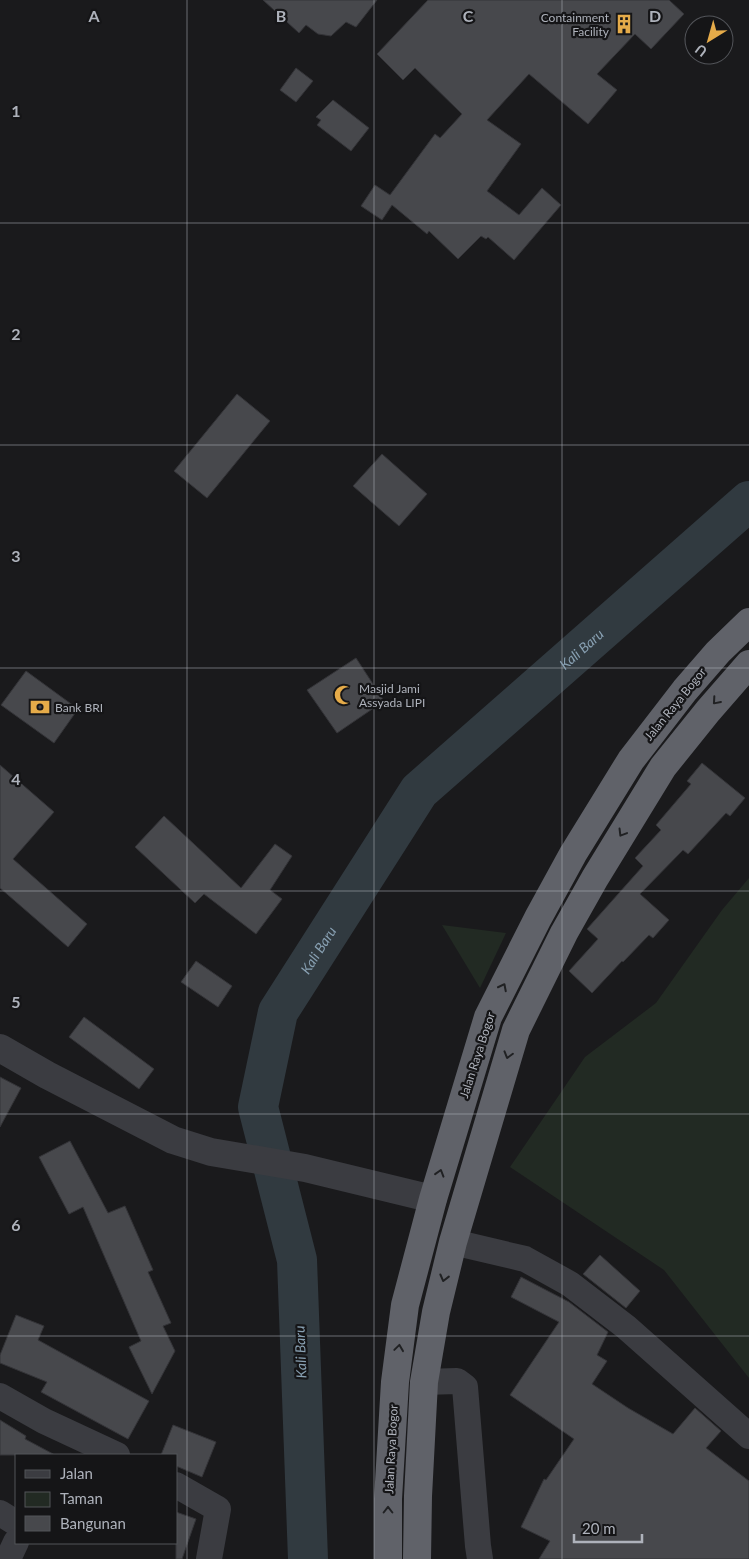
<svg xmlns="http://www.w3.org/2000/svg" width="749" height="1559" font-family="Lato,sans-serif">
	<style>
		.green { fill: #222a23 }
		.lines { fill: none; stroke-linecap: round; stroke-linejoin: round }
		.river { stroke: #313a40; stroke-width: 40 }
		.building { fill: #47484c; stroke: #343438 }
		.minor { stroke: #3b3c41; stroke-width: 26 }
		.tertiary { stroke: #3b3c41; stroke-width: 28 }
		.trunk { stroke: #606269; stroke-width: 28 }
		.oneway { stroke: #202123 }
		.grid { fill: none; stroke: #aeb2bb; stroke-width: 1; stroke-opacity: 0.55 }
		.labels { text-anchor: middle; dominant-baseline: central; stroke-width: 4.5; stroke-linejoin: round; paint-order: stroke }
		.poi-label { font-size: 12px; fill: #aeb2bb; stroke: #151517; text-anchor: start }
		.street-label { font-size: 12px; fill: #aeb2bb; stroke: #151517 }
		.water-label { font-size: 14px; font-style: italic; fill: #88a0b2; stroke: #151517 }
		.grid-label { font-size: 16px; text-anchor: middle; font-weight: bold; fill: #aeb2bb; stroke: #151517; stroke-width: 4.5; stroke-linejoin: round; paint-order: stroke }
	</style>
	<rect width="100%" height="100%" fill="#1a1a1c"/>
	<g class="green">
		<polygon points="749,878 749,1378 664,1270 510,1167 585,1057 656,1003 722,910"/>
		<polygon points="442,925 506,933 480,988"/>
	</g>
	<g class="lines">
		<path class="river" id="s1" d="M308,1559L297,1260L258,1107L278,1012L419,791L749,501"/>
	</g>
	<g class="building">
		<polygon points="263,0 377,0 356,27 346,22 331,36 318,34 306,25 299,33"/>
		<polygon points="428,0 669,0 684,14 651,49 635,34 597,74 617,90 588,124 529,74 487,120 521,144 487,191 519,215 542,188 561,205 514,260 488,237 486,239 481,236 458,259 429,231 427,234 392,205 382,220 361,206 375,185 390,195 435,134 440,138 462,114 415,68 403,80 377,54"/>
		<polygon points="296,68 313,81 296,102 280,90"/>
		<polygon points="333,100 369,128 351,151 317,125 321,120 316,117"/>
		<polygon points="237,394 270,421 207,498 174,471"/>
		<polygon points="382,454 427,494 399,526 353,486"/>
		<polygon points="356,658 384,701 337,733 307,690"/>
		<polygon points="26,671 78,709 54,743 1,705"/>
		<polygon points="702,763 745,798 730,816 726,813 688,854 683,850 640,894 669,920 653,938 649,935 623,962 622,961 592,993 569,971 598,939 587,929 643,866 635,858 661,830 656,825 691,784 687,781"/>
		<polygon points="0,765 54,812 13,859 87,924 68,947 0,888"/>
		<polygon points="164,816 241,888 275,844 292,856 270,890 282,899 256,934 204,894 195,903 135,847"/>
		<polygon points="196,961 232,986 218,1007 181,982"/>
		<polygon points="84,1017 154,1069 139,1089 69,1037"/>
		<polygon points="0,1077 21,1088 0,1127"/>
		<polygon points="70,1141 108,1213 125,1206 153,1270 148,1272 171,1323 163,1326 175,1351 152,1394 129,1347 141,1341 83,1207 69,1214 39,1157"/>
		<polygon points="600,1255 640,1291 626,1308 583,1274"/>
		<polygon points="521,1277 569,1302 608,1332 597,1355 607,1361 592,1384 628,1408 673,1434 695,1408 721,1431 706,1448 749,1481 749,1559 539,1559 550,1541 521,1527 544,1479 546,1480 574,1439 510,1395 559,1322 511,1297"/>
		<polygon points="16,1315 44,1326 38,1340 149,1401 128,1439 41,1392 47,1382 0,1363 0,1355"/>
		<polygon points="0,1420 26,1436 25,1439 55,1455 0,1455"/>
		<polygon points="173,1425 216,1442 202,1477 176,1466 176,1455 161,1455"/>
		<polygon points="176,1512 196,1519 182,1559 176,1559"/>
	</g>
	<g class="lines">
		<g class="minor">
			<polyline points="453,1242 525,1259 570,1284 626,1327 749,1436"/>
			<polyline points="424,1382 457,1381 465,1387 478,1546 480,1559"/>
			<polyline points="0,1396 44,1421 117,1455"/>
			<polyline points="176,1485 218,1509 209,1559"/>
			<polyline points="0,1513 16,1523"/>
			<polyline points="8,1559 16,1542"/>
		</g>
		<polyline class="tertiary" points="0,1048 47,1075 173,1140 211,1152 305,1168 433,1199"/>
		<g class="trunk">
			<polyline points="388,1559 388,1499 395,1382 405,1305 433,1199 488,1017 538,918 573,854 631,760 685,690 718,652 749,622"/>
			<polyline points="417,1559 418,1496 424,1382 436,1312 453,1242 516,1030 564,933 595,878 663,767 708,711 749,664"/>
		</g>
	</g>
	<defs><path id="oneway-chevron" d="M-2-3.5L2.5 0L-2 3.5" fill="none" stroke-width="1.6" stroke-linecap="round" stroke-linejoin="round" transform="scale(1.25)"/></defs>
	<g class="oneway">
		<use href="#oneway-chevron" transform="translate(716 701) rotate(131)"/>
		<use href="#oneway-chevron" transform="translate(622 833) rotate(121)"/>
		<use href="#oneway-chevron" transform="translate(503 987) rotate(-63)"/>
		<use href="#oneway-chevron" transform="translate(508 1055) rotate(106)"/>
		<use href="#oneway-chevron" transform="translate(440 1173) rotate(-73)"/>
		<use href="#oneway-chevron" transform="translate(444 1278) rotate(104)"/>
		<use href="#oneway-chevron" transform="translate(399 1348) rotate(-82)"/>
		<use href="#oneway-chevron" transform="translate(388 1510) rotate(-90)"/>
	</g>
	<path class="grid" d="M187,0V1559M374,0V1559M562,0V1559M0,223H749M0,445H749M0,668H749M0,891H749M0,1114H749M0,1336H749"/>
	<defs>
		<symbol id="building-bare" viewBox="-9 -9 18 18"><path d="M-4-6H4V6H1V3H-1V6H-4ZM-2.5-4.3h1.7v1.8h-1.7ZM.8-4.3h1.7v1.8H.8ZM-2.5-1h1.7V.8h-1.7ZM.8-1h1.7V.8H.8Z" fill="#e5ab49" stroke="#151517" stroke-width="2.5" paint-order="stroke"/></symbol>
		<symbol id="mosque-bare" viewBox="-9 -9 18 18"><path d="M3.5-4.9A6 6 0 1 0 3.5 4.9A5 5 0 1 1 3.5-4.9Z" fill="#e5ab49" stroke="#151517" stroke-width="2.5" paint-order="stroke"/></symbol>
		<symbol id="bank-bare" viewBox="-9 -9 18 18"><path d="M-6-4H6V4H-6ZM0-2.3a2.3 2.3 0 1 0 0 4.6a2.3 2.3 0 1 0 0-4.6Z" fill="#e5ab49" stroke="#151517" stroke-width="2.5" paint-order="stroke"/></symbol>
	</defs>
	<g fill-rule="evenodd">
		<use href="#building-bare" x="610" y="10" width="28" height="28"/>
		<use href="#mosque-bare" x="330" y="681" width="28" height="28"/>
		<use href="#bank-bare" x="26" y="693" width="28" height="28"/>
	</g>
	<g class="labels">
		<g class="poi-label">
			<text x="609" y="17" text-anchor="end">Containment<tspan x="609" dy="14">Facility</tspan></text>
			<text x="359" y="688">Masjid Jami<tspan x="359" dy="14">Assyada LIPI</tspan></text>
			<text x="55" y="707">Bank BRI</text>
		</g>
		<g class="street-label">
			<text transform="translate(675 704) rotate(-51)">Jalan Raya Bogor</text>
			<text transform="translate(477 1055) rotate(-72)">Jalan Raya Bogor</text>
			<text transform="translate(391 1449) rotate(-87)">Jalan Raya Bogor</text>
		</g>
		<g class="water-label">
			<text stroke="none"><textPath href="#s1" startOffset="1032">Kali Baru</textPath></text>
			<text stroke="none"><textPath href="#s1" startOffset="628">Kali Baru</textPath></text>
			<text transform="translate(300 1352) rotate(-92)">Kali Baru</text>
		</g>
	</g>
	<g class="grid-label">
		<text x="94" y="22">A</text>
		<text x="281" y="22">B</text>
		<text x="468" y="22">C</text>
		<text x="655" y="22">D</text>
		<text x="16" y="117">1</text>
		<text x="16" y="340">2</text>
		<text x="16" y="562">3</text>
		<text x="16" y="785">4</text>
		<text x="16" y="1008">5</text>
		<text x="16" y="1231">6</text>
	</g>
	<rect x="15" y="1454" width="162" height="90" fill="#151517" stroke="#525459"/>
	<rect x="25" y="1470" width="25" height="8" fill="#3b3c41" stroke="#525459"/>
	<text x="60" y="1479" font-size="15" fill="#aeb2bb">Jalan</text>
	<rect x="25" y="1492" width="25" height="15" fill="#222a23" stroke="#525459"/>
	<text x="60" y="1504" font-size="15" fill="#aeb2bb">Taman</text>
	<rect x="25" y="1516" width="25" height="15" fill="#47484c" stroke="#525459"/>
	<text x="60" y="1529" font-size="15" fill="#aeb2bb">Bangunan</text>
	<g transform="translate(709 40) rotate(217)"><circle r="24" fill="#151517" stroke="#525459"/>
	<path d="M0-4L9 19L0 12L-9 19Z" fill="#e5ab49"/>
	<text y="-8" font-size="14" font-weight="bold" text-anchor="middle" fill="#aeb2bb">U</text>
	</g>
	<path d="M574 1534v8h68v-8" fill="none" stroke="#aeb2bb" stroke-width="2.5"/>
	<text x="582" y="1534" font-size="15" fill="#aeb2bb" stroke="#151517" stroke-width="4" paint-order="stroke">20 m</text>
</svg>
